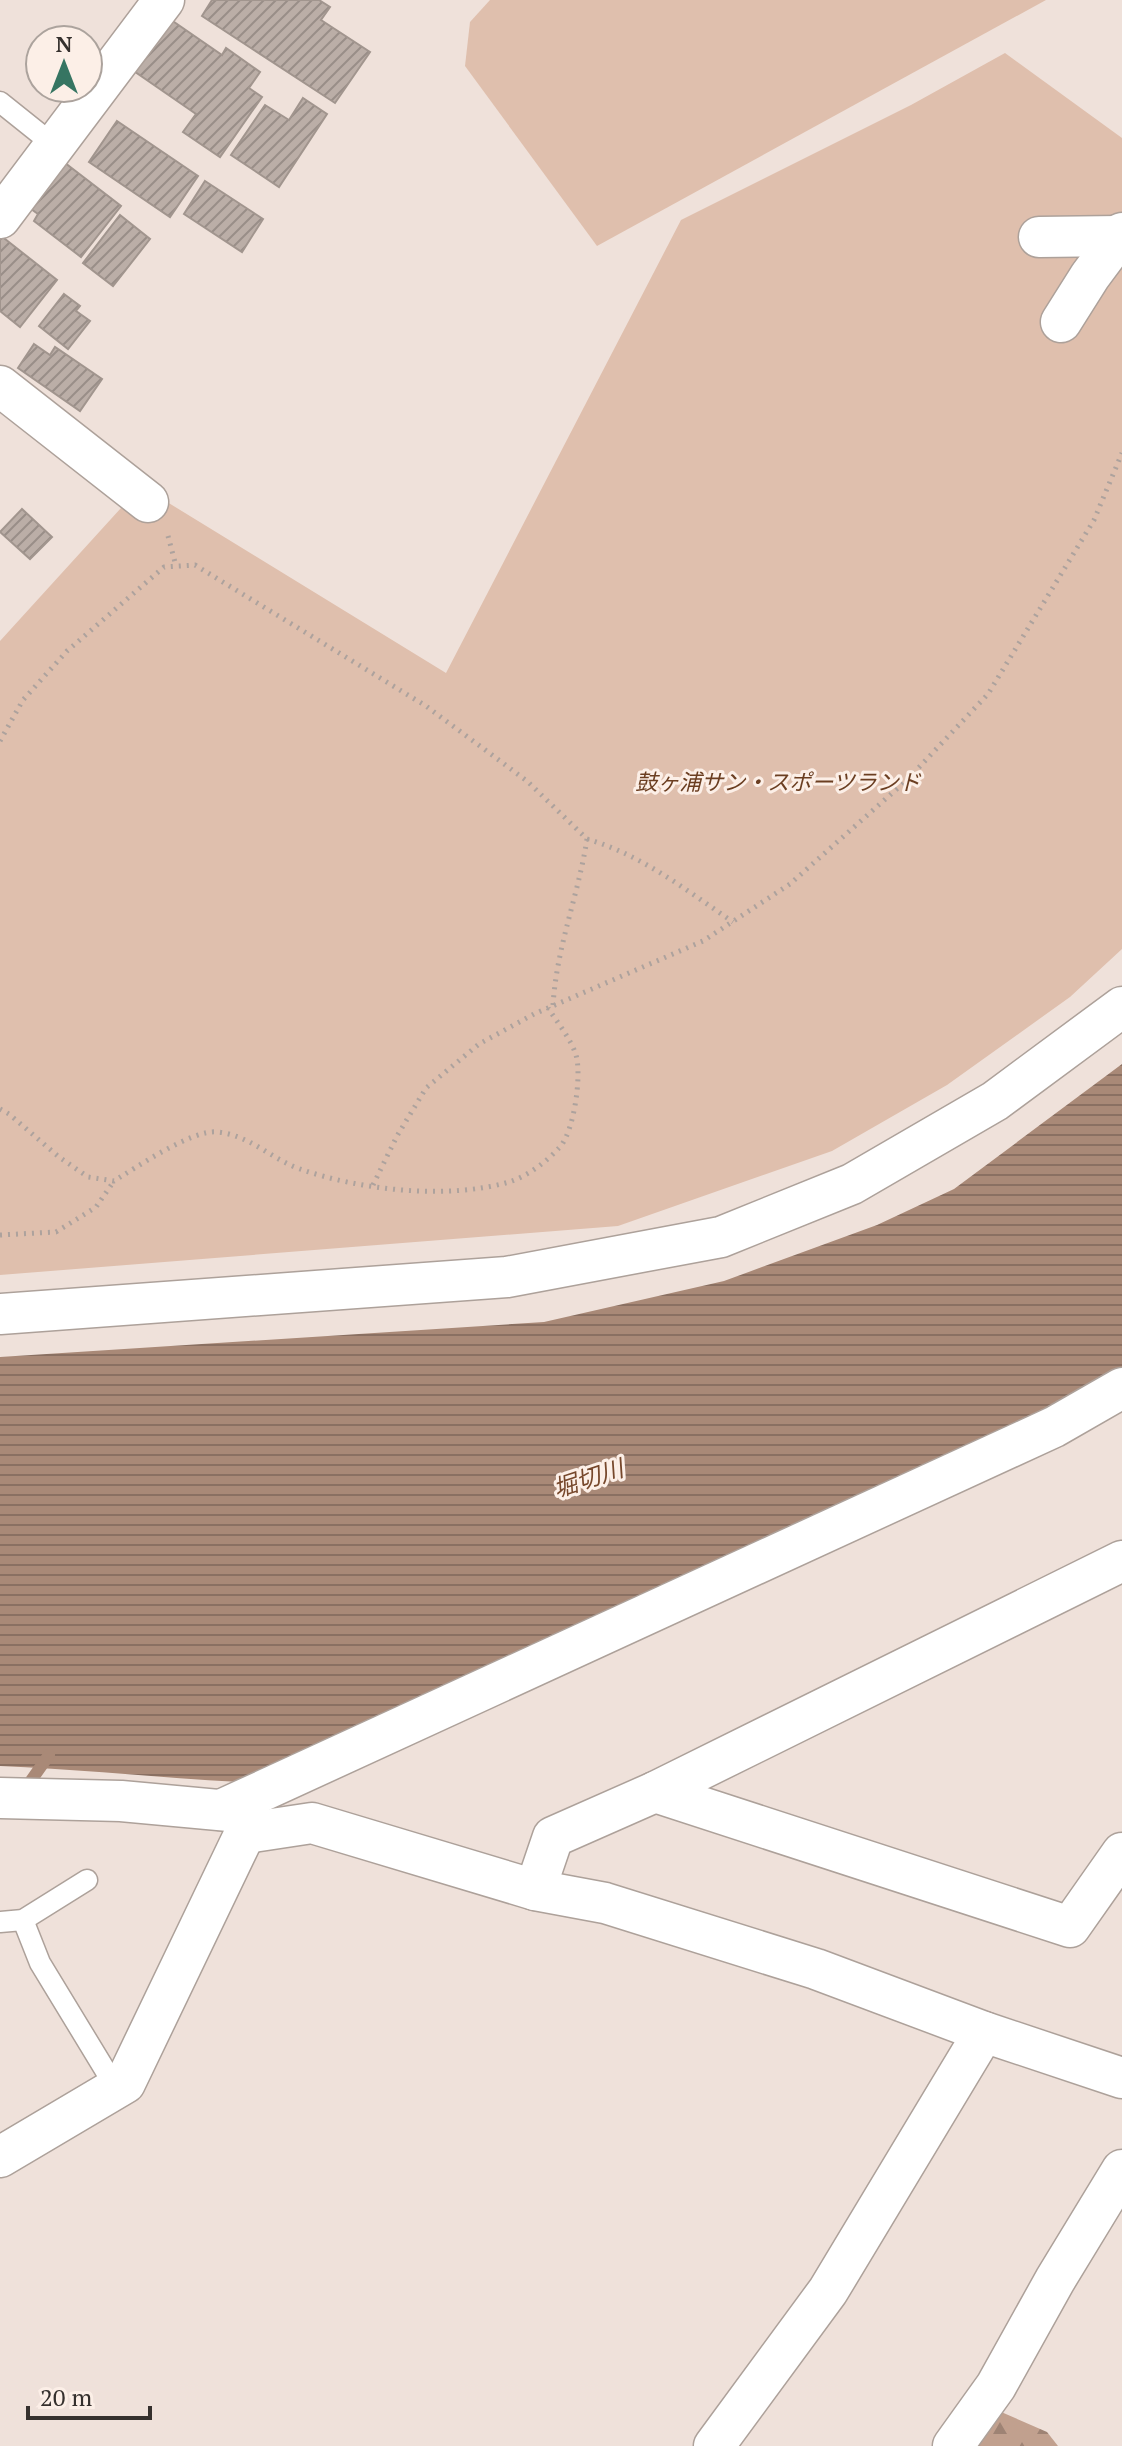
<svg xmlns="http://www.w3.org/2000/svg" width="1122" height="2446" font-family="'PT Serif','Noto Sans JP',serif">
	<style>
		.green { fill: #dfbfad }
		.forest { fill: url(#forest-firs) }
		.water { fill: url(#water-rules) }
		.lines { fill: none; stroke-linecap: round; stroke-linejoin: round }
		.stream { stroke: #a98977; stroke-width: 12 }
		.building { fill: url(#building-hatch); stroke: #a1958e; stroke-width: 2 }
		.service-casing { stroke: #ada19a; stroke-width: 23 }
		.minor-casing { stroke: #ada19a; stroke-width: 43 }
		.path { stroke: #ada29d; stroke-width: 5; stroke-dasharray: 2 6; stroke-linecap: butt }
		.service { stroke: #fff; stroke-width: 20 }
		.minor { stroke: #fff; stroke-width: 40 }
		.labels { text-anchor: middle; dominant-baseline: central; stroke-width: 6; stroke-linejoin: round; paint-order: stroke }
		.park-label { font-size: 22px; font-style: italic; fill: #6b3e21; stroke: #fcefe7 }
		.water-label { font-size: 24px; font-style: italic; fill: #77482c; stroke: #fcefe7 }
	</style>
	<defs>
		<pattern id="forest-firs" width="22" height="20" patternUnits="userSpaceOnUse" patternTransform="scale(2)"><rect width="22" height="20" fill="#c1a08e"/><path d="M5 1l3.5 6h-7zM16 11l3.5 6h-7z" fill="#9e8374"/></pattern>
		<pattern id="water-rules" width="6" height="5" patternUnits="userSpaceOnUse" patternTransform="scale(2)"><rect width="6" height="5" fill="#a98977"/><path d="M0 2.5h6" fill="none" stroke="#8a7062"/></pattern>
		<pattern id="building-hatch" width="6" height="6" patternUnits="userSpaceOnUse" patternTransform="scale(2)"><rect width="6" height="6" fill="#bbaea7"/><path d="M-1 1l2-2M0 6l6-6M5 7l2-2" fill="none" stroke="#998e88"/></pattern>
	</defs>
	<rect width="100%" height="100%" fill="#efe1da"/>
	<g class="green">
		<polygon points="490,0 1046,0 597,246 465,66 470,22"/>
		<polygon points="1005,53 1122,138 1122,949 1070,997 947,1085 832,1151 618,1226 0,1275 0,641 141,486 446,673 681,220 911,105"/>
	</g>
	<polygon class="forest" points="992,2408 1047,2432 1058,2446 967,2446"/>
	<path class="water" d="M1122,1064V1376L240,1782C160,1778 80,1769 0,1766V1357L544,1322L724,1281L877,1225L954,1189Z"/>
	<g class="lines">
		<polyline class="stream" points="23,1792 49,1755"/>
	</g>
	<g class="building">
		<polygon points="212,0 319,0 330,7 321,20 370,52 335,103 202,16"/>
		<polygon points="164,15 222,55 226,48 260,72 249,88 262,97 220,157 183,132 196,114 128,67"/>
		<polygon points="303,98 327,114 279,187 231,155 265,105 289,120"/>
		<polygon points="117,121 198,176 170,217 89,162"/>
		<polygon points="56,156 121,206 81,257 34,221 38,214 20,201"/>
		<polygon points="205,181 263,219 242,252 184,214"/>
		<polygon points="120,215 150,239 113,286 83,263"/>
		<polygon points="0,235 57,280 20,327 0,311"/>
		<polygon points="64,294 80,306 76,311 90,321 68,349 39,326"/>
		<polygon points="34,344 50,355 55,347 102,379 80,411 18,368"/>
		<polygon points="22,509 52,537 30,559 0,532"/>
	</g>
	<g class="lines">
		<defs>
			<g id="service">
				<polyline points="0,102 55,146"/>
				<polyline points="23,1920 40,1963 116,2088"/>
				<polyline points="0,1922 23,1920 87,1880"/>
			</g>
			<g id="minor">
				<polyline points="0,218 164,0"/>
				<polyline points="1039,237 1120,236"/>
				<polyline points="1061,322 1090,276 1122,233"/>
				<polyline points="0,386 148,502"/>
				<polyline points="0,1314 507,1277 721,1237 852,1184 995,1101 1122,1007"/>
				<polyline points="655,1792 1070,1927 1122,1853"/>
				<polyline points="0,1798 121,1801 240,1812 245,1833 312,1823 535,1890 605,1903 816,1969 984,2032 1122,2078"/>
				<polyline points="221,1810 1054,1427 1122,1388"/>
				<polyline points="535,1890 553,1837 655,1792 1122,1561"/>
				<polyline points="0,2157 125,2083 245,1833"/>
				<polyline points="714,2446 828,2291 984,2032"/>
				<polyline points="953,2446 996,2386 1055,2280 1122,2170"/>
			</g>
		</defs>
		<use href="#service" class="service-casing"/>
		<use href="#minor" class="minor-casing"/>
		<g class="path">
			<polyline points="168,536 176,566"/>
			<path d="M0,741L23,700L67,651L164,567L195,565L426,706L527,781L587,839C578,897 557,945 553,1005"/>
			<path d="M587,839C642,855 686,890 733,922"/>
			<path d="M0,1109L9,1114L59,1157L88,1177L114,1181C135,1168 193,1129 217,1132C250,1135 271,1159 300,1169C360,1190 447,1200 509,1182C528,1176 546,1162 559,1148C574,1133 582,1075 576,1055C571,1039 557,1022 548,1008"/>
			<polyline points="373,1185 397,1136 426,1088 479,1044 534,1014 703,941 790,884 908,779 988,694 1094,520 1122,453"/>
			<polyline points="0,1235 56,1232 96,1207 114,1181"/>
		</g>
		<use href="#service" class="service"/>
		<use href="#minor" class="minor"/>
	</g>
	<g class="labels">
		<g class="park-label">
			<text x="778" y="781">鼓ヶ浦サン・スポーツランド</text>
		</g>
		<g class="water-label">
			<text transform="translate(588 1478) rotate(-18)">堀切川</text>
		</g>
	</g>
	<g transform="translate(64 64)"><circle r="38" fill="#fcefe7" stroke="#aca39d" stroke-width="2"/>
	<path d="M0-6L14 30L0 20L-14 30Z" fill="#367562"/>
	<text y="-12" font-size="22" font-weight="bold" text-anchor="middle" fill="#35302d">N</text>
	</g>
	<path d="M28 2406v12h122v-12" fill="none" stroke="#35302d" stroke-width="4"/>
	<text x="40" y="2406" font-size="24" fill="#35302d" stroke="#fcefe7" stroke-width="6" paint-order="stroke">20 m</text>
</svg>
